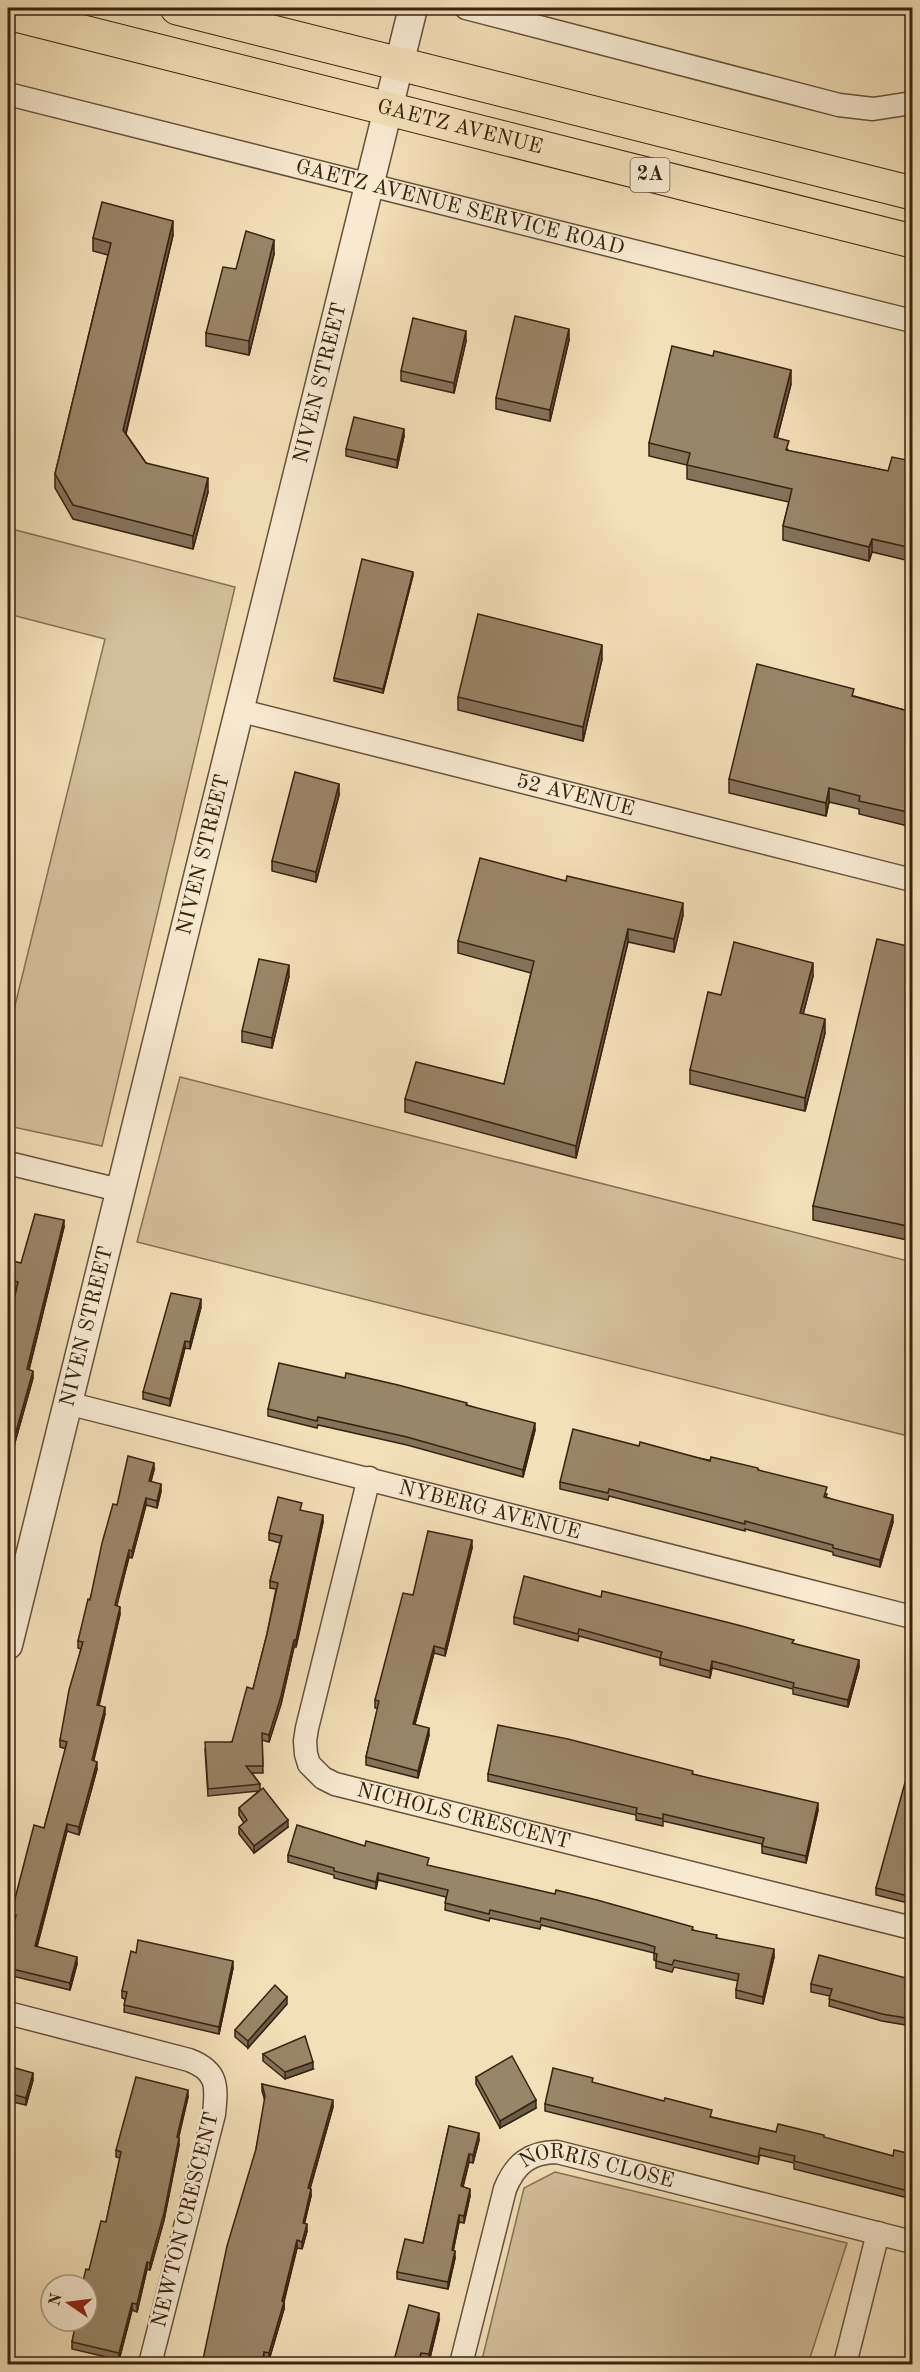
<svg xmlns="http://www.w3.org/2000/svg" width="920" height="2372" font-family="'Old Standard TT',serif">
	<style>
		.green { fill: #d3bf9b; stroke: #867155; stroke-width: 1.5 }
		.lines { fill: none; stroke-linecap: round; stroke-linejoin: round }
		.minor-casing { stroke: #675239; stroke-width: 25 }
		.tertiary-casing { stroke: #675239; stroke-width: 31 }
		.primary-casing { stroke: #38230f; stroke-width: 35 }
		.minor { stroke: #f7ead1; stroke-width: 22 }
		.tertiary { stroke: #f7ead1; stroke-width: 28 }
		.primary { stroke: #f3dfb8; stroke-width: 33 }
		.wall { fill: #847259; stroke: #38230f; stroke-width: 1.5 }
		.shaded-wall { fill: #6b5d48; stroke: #38230f; stroke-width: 1.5 }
		.building { fill: #998567; stroke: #38230f; stroke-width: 1.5 }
		.labels { text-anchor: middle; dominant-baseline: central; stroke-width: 5; stroke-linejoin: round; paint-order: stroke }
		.shield { fill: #f7ead1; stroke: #715f49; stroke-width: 1.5 }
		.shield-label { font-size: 20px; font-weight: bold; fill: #38230f }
		.street-label { font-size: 21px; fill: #38230f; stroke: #f7ead1 }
	</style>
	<rect width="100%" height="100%" fill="#f3dfb8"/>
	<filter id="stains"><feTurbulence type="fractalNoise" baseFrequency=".00333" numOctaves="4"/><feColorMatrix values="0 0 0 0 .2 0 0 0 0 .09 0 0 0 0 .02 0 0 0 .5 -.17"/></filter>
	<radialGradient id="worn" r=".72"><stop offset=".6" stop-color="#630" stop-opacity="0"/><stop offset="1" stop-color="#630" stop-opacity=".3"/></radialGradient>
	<g class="green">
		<polygon points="8,528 235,587 102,1146 8,1126 8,1034 105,639 8,614"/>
		<polygon points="180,1077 912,1262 912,1437 137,1242"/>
		<polygon points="555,2172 847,2243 808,2364 481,2364 524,2188"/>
	</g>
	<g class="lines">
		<defs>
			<g id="minor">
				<polyline points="466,8 839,105 873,109 912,103"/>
				<path id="s1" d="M8,94L912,321"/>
				<path id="s2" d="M238,710L912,880"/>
				<polyline points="8,1163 119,1190"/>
				<path id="s3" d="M67,1403L912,1617"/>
				<path id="s4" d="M369,1478L307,1728L305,1741L306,1754L309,1764L323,1778L335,1784L912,1928"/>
				<path d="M8,2013L189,2060C218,2071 217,2086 214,2114L150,2364"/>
				<path id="s5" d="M461,2364L505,2189C515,2164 530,2152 557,2152L912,2242"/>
				<polyline points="845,2364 878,2233"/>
			</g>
			<g id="tertiary">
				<path id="s6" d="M8,1645L413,8"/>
			</g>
			<g id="primary">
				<polyline points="177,8 912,193"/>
				<path id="s7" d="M8,13L912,241"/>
			</g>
		</defs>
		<use href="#minor" class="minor-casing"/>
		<use href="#tertiary" class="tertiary-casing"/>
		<use href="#primary" class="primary-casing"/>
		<use href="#minor" class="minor"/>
		<use href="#tertiary" class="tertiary"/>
		<use href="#primary" class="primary"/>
	</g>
	<g class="wall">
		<polygon points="173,235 126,434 146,463 208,492 193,549 73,519 55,488 55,474 108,255 93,251 93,238"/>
		<polygon points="274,254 249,355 206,346 206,333 236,269"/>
		<polygon points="569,340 550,421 496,409 496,398"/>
		<polygon points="466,341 454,393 401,381 401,371"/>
		<polygon points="713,356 791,384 777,438 789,451 888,471 912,461 912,571 910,570 910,561 872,552 869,561 783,540 783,526 789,502 687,479 687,465 649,456 649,443"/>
		<polygon points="404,436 397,468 346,456 346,449"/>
		<polygon points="413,575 383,693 334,681 334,678"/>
		<polygon points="602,659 583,741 458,710 458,697"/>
		<polygon points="854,696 912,712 912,827 859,814 859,809 829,802 826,816 729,793 729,779"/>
		<polygon points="339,795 316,882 272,871 272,861"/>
		<polygon points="683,915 674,952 628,942 576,1158 405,1112 405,1099 504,1084 531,973 458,953 458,941"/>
		<polygon points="289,976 272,1048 242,1042 242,1031"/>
		<polygon points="813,976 803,1014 825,1033 805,1111 690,1084 690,1070 721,995"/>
		<polygon points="909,1142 912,1143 912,1241 813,1220 813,1206"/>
		<polygon points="64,1227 29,1370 33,1378 8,1467 8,1326 16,1288 8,1287 8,1279 21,1263"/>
		<polygon points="201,1307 190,1349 185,1348 170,1406 143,1399 143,1392"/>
		<polygon points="345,1378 467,1405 535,1430 523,1477 407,1445 318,1425 317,1428 268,1416 268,1409"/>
		<polygon points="639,1446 758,1470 827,1494 826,1497 893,1522 880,1567 833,1555 833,1552 745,1529 745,1531 609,1496 608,1500 560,1489 560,1482"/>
		<polygon points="154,1470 151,1481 161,1491 157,1508 146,1505 132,1558 129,1557 116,1606 120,1614 99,1706 105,1714 93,1761 97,1769 79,1835 67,1831 37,1947 77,1964 70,1990 8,1975 8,1948 14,1922 11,1921 11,1914 44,1828 66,1749 60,1747 60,1740 81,1649 78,1648 78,1641 117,1505"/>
		<polygon points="302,1511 323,1522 296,1647 294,1647 281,1704 269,1742 262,1740 263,1773 252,1773 260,1784 260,1791 288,1827 254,1853 239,1834 239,1827 244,1823 239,1815 239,1808 259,1791 208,1796 205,1749 232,1742 253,1689 267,1634 276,1589 270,1588 270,1581 280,1543 269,1540 269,1533"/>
		<polygon points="472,1548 445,1656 434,1653 415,1724 429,1735 418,1778 366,1765 366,1757 378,1708 375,1708 375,1700 413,1595"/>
		<polygon points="601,1597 794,1644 859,1667 848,1707 793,1694 793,1689 712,1668 710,1678 660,1665 660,1658 579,1636 578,1641 514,1624 514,1617"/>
		<polygon points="488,1774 693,1774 818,1810 806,1863 762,1853 762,1844 663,1821 663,1826 636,1820 636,1815 488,1781"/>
		<polygon points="912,1781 912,1904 876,1895 876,1888"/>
		<polygon points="288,1855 429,1866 693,1930 774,1957 763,2004 736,1998 736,1990 738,1981 674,1967 672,1972 656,1968 656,1961 654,1960 654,1953 646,1951 541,1925 540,1929 490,1918 489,1921 445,1910 446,1897 378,1880 376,1889 334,1878 334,1875 288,1862"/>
		<polygon points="136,1953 233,1968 219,2034 124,2012 125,1999 122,1998 122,1991"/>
		<polygon points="811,1984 906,1985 912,1986 912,2026 882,2021 829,2006 830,1996 811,1992"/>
		<polygon points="287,2004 248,2048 235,2037 235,2030"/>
		<polygon points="263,2054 313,2069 285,2079 263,2061"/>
		<polygon points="8,2066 33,2080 26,2105 8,2101"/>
		<polygon points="476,2077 536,2108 500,2128 476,2084"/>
		<polygon points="593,2083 712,2117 776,2132 824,2138 893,2156 912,2154 912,2199 794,2169 794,2163 760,2155 758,2164 545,2111 545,2104"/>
		<polygon points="262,2084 333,2107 310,2189 311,2196 304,2224 307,2231 302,2249 297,2248 284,2302 284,2309 269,2360 264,2359 256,2149 265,2101 262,2091"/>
		<polygon points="188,2097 178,2138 179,2145 164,2220 150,2270 147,2269 137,2312 132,2310 119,2360 72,2349 72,2342 89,2270 106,2222 120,2158 116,2157 116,2150"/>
		<polygon points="449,2126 479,2140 473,2163 469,2162 463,2187 470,2196 464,2223 459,2222 453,2251 455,2258 448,2289 397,2279 397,2272 423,2243"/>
		<polygon points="439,2320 429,2362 421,2360 420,2364 393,2364"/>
	</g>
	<g class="shaded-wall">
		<polygon points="173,221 173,235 123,444 123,430"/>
		<polygon points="274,240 274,254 249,355 249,341"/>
		<polygon points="12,304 12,318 8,337 8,323"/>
		<polygon points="569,329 569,340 550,421 550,410"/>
		<polygon points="466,331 466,341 454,393 454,383"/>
		<polygon points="791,370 791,384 774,450 774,437"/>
		<polygon points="404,429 404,436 397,468 397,460"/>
		<polygon points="208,478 208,492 193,549 193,536"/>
		<polygon points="872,539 872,552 869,561 869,547"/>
		<polygon points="413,572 413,575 383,693 383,689"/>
		<polygon points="602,645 602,659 583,741 583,727"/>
		<polygon points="339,784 339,795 316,882 316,872"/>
		<polygon points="829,788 829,802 826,816 826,803"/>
		<polygon points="683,903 683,915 674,952 674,939"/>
		<polygon points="628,929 628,942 576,1158 576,1146"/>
		<polygon points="813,963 813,976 800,1026 800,1013"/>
		<polygon points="289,965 289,976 272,1048 272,1038"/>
		<polygon points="825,1019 825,1033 805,1111 805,1098"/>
		<polygon points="912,1115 912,1129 906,1155 906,1141"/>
		<polygon points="64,1220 64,1227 27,1377 27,1369"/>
		<polygon points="201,1299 201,1307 190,1349 190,1342"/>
		<polygon points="185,1341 185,1348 170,1406 170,1399"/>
		<polygon points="33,1371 33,1378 8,1467 8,1460"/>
		<polygon points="535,1423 535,1430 523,1477 523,1470"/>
		<polygon points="154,1463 154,1470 149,1488 149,1481"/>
		<polygon points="161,1484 161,1491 157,1508 157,1501"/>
		<polygon points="146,1498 146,1505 132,1558 132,1551"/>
		<polygon points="323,1515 323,1522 296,1647 296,1640"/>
		<polygon points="893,1515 893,1522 880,1567 880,1560"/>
		<polygon points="472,1540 472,1548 445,1656 445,1649"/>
		<polygon points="129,1550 129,1557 115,1613 115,1605"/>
		<polygon points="120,1607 120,1614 97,1712 97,1705"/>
		<polygon points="294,1640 294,1647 281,1704 269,1742 269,1735"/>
		<polygon points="434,1646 434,1653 413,1731 413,1724"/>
		<polygon points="859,1660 859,1667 848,1707 848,1700"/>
		<polygon points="712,1661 712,1668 710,1678 710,1671"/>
		<polygon points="105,1707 105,1714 92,1768 92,1760"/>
		<polygon points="429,1728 429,1735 418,1778 418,1771"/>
		<polygon points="97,1762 97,1769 79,1835 79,1827"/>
		<polygon points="818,1803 818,1810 806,1863 806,1856"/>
		<polygon points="288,1820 288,1827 254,1853 254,1846"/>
		<polygon points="67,1824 67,1831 35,1953 35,1946"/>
		<polygon points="378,1873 378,1880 376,1889 376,1882"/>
		<polygon points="774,1949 774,1957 763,2004 763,1997"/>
		<polygon points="77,1957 77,1964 70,1990 70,1983"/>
		<polygon points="233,1961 233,1968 219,2034 219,2027"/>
		<polygon points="287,1997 287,2004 248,2048 248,2041"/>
		<polygon points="313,2062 313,2069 285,2079 285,2072"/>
		<polygon points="33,2073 33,2080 26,2105 26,2098"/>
		<polygon points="188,2090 188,2097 177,2145 177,2137"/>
		<polygon points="333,2100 333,2107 308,2195 308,2188"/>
		<polygon points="536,2100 536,2108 500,2128 500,2121"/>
		<polygon points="479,2133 479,2140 473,2163 473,2155"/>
		<polygon points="179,2138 179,2145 164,2220 150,2270 150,2263"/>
		<polygon points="469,2154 469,2162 461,2194 461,2186"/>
		<polygon points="311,2189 311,2196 303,2230 303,2223"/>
		<polygon points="470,2189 470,2196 464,2223 464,2216"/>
		<polygon points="459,2215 459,2222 452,2257 452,2250"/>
		<polygon points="307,2224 307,2231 302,2249 302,2242"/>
		<polygon points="297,2240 297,2248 282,2308 282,2301"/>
		<polygon points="455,2251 455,2258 448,2289 448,2282"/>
		<polygon points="147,2262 147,2269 137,2312 137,2304"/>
		<polygon points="284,2302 284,2309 269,2360 269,2353"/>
		<polygon points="132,2303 132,2310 119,2360 119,2353"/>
		<polygon points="439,2313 439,2320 429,2362 429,2354"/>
	</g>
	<g class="building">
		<polygon points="102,202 173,221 123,430 146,463 208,478 193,536 73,505 55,474 111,243 93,238"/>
		<polygon points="246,231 274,240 249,341 206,333 223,267 236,269"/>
		<polygon points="8,303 12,304 8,323"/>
		<polygon points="515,316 569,329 550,410 496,398"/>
		<polygon points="413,318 466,331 454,383 401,371"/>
		<polygon points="672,346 713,356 714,351 791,370 774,437 789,441 786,450 888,471 892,457 912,461 912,557 910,557 912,548 872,539 869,547 783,526 792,489 687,465 690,453 649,443"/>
		<polygon points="354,417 404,429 397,460 346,449"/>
		<polygon points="362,559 413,572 383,689 334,678"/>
		<polygon points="478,614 602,645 583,727 458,697"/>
		<polygon points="757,664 854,689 852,696 912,712 912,813 859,801 860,796 829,788 826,803 729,779"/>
		<polygon points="295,772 339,784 316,872 272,861"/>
		<polygon points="480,858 566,881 567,876 683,903 674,939 628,929 576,1146 405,1099 416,1062 504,1084 534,961 458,941"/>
		<polygon points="877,939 912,947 912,1115 906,1141 912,1143 912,1227 813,1206"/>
		<polygon points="734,942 813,963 800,1013 825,1019 805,1098 690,1070 708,992 721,995"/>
		<polygon points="259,959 289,965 272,1038 242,1031"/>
		<polygon points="35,1214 64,1220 27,1369 33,1371 8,1460 8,1326 18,1282 8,1279 13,1261 21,1263"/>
		<polygon points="171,1293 201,1299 190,1342 185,1341 170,1399 143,1392"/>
		<polygon points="279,1363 345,1378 346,1373 398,1385 467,1403 466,1405 535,1423 523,1470 407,1437 318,1417 317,1421 268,1409"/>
		<polygon points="573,1429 639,1446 640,1442 710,1461 711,1457 758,1468 758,1470 827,1487 824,1497 893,1515 880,1560 833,1548 833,1545 745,1521 745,1524 609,1489 608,1493 560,1482"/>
		<polygon points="128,1456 154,1463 149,1481 161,1484 157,1501 146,1498 132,1551 129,1550 115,1605 120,1607 97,1705 105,1707 92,1760 97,1762 79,1827 67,1824 35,1946 77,1957 70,1983 8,1968 8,1948 16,1915 11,1914 34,1825 44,1828 67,1742 60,1740 69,1690 83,1642 78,1641 88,1599 90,1600 102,1543 113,1504 117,1505"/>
		<polygon points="278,1497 302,1503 300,1510 323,1515 296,1640 294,1640 281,1696 269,1735 262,1733 263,1766 246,1766 260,1784 208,1789 205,1742 232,1742 247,1687 253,1689 267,1634 278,1583 270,1581 282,1536 269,1533"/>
		<polygon points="428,1531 472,1540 445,1649 434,1646 413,1724 429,1728 418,1771 366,1757 379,1701 375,1700 403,1593 413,1595"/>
		<polygon points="524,1576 601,1597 602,1591 738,1625 794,1640 792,1643 859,1660 848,1700 793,1687 794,1683 712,1661 710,1671 660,1658 662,1652 579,1629 578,1634 514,1617"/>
		<polygon points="498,1725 568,1739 693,1771 692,1774 818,1803 806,1856 762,1846 764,1838 663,1814 663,1819 636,1813 637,1808 488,1774"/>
		<polygon points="906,1779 912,1781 912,1897 876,1888"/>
		<polygon points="263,1788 288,1820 254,1846 239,1827 247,1820 239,1808"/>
		<polygon points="297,1825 365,1846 366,1841 429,1858 427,1865 555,1894 556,1890 597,1900 693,1927 692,1930 717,1935 716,1938 774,1949 763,1997 736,1990 739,1974 674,1960 672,1965 656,1961 657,1954 654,1953 655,1947 646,1944 541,1918 540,1922 490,1910 489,1914 445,1903 448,1890 378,1873 376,1882 334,1871 334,1868 288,1855"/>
		<polygon points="138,1940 233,1961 219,2027 124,2005 127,1992 122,1991 131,1951 136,1953"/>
		<polygon points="819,1955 906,1978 905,1985 912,1986 912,2019 882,2014 829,1999 832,1989 811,1984"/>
		<polygon points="275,1985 287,1997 248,2041 235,2030"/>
		<polygon points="305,2036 313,2062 285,2072 263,2054"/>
		<polygon points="512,2056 536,2100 500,2121 476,2077"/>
		<polygon points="8,2066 33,2073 26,2098 8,2093"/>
		<polygon points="553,2068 593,2078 592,2082 664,2101 665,2098 712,2110 710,2117 776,2132 778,2124 824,2135 824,2137 893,2156 894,2150 912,2154 912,2192 794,2161 795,2156 760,2148 758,2157 545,2104"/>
		<polygon points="136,2077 188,2090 177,2137 179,2138 164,2213 150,2263 147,2262 137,2304 132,2303 119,2353 72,2342 76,2321 87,2321 87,2285 82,2285 86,2269 89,2270 101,2221 106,2222 121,2152 116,2150"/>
		<polygon points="262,2084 333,2100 308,2188 311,2189 303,2223 307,2224 302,2242 297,2240 282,2301 284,2302 269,2353 264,2352 262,2364 202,2364 227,2246 256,2149 265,2096"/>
		<polygon points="449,2126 479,2133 473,2155 469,2154 461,2186 470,2189 464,2216 459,2215 452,2250 455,2251 448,2282 397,2272 405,2239 423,2243"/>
		<polygon points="409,2305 439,2313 429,2354 421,2353 418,2364 393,2364"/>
	</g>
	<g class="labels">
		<rect class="shield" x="630.5" y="158" width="39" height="34" rx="4.5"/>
		<g class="shield-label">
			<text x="650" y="175">2A</text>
		</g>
		<g class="street-label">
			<text stroke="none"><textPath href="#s7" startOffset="466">GAETZ AVENUE</textPath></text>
			<text stroke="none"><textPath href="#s1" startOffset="466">GAETZ AVENUE SERVICE ROAD</textPath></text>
			<text stroke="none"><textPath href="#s6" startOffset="1300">NIVEN STREET</textPath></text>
			<text stroke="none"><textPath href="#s2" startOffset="348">52 AVENUE</textPath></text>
			<text stroke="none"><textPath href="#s6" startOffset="814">NIVEN STREET</textPath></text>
			<text stroke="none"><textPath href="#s6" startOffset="328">NIVEN STREET</textPath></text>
			<text stroke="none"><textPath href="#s3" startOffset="436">NYBERG AVENUE</textPath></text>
			<text stroke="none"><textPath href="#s4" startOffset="460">NICHOLS CRESCENT</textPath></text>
			<text stroke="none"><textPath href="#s5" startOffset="290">NORRIS CLOSE</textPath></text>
			<text transform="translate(186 2220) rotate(-76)">NEWTON CRESCENT</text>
		</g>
	</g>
	<rect width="920" height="2372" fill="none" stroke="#f3dfb8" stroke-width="30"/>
	<rect x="9" y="9" width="902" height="2354" fill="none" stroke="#38230f" stroke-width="3"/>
	<rect x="15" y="15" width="890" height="2342" fill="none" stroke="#38230f" stroke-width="1.5"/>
	<g transform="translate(69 2303) rotate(284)"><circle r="28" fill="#f7ead1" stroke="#ab9a83" stroke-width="1.5"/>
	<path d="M0-4.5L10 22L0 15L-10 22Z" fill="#8f2418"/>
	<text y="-9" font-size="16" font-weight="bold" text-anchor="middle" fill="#38230f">N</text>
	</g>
	<rect width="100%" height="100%" filter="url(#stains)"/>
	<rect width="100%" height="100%" fill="url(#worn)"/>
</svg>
